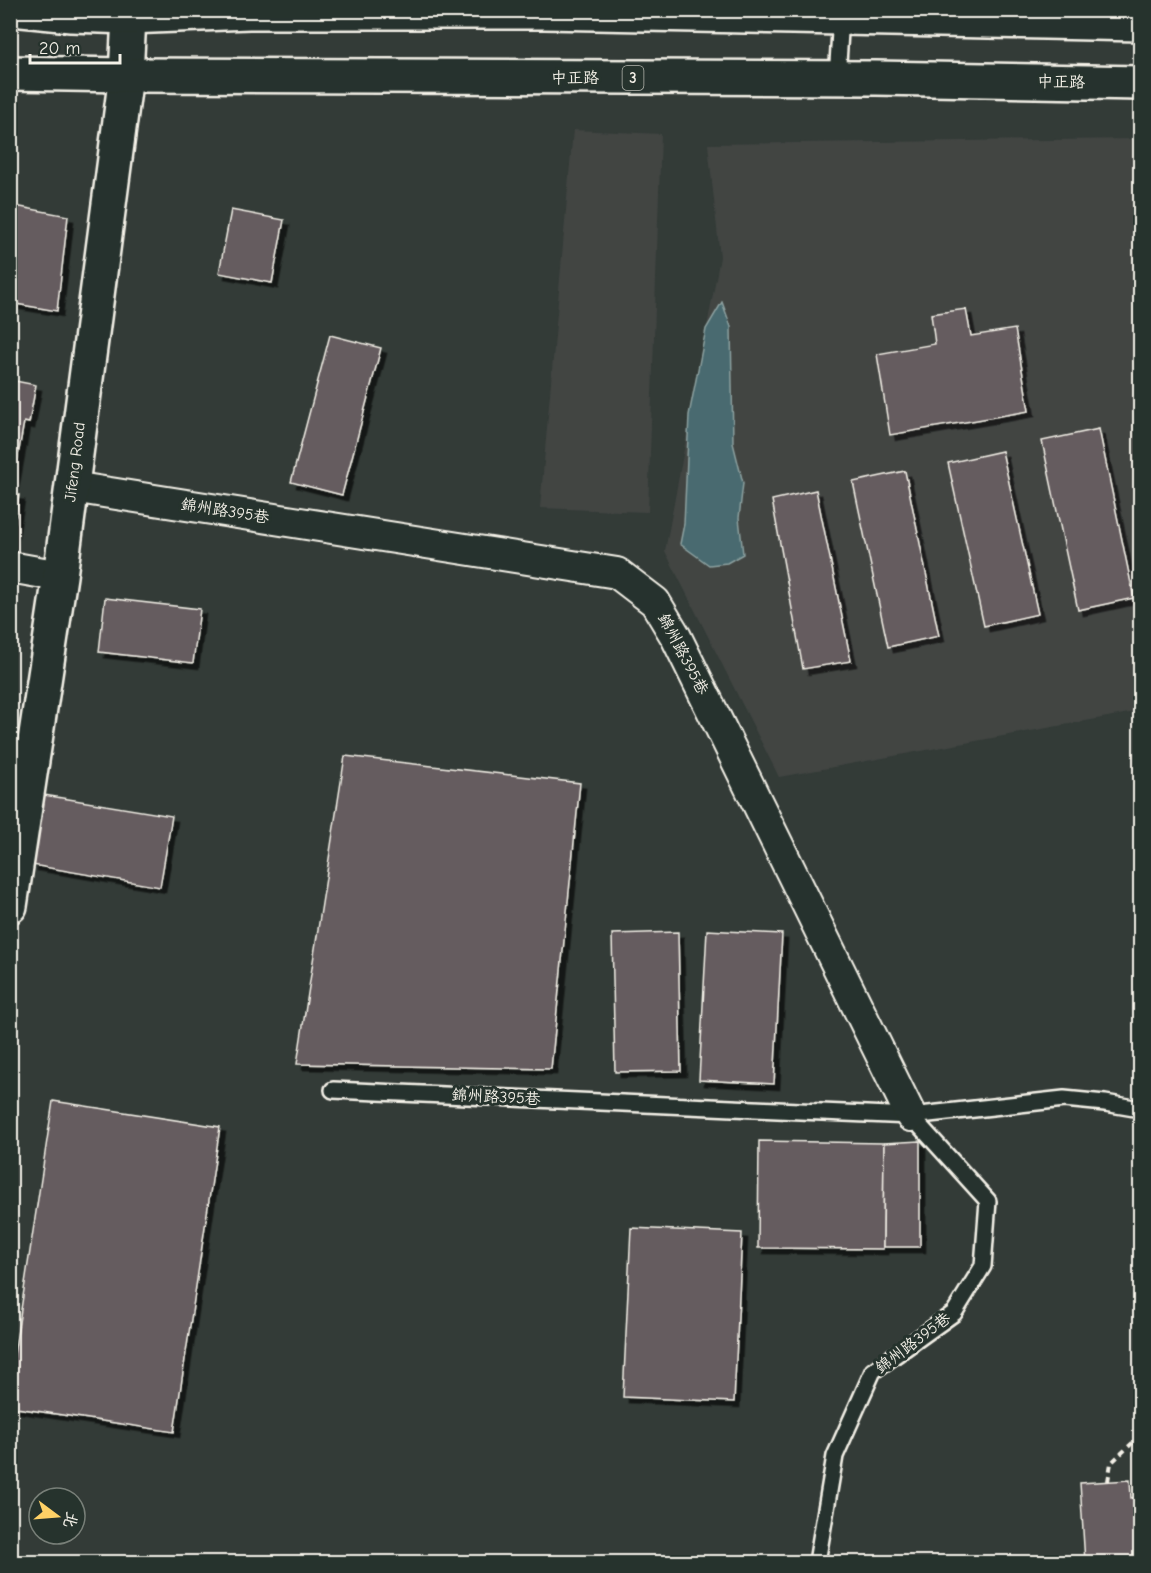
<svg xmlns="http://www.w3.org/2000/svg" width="1151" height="1573" font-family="'Comic Neue','LXGW WenKai TC',sans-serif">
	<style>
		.built { fill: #424543 }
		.water { fill: #496b70; stroke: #8da1a0; stroke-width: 1.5 }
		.building { fill: #655b5f; stroke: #f4f1e8; stroke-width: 1.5; filter: url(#shadow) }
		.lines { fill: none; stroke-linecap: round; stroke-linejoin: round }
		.service-casing { stroke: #f4f1e8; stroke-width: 20 }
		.minor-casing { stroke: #f4f1e8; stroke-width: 34 }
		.tertiary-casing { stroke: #f4f1e8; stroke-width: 38 }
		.primary-casing { stroke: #f4f1e8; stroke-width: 38 }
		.path { stroke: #f4f1e8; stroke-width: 4; stroke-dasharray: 6 4.5; stroke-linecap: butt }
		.service { stroke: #26332d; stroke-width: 15 }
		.minor { stroke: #26332d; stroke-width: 30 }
		.tertiary { stroke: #26332d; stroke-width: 33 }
		.primary { stroke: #26332d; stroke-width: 33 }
		.labels { text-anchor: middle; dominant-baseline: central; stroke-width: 6; stroke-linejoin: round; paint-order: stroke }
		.shield { fill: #26332d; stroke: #b6b8b0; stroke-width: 1.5 }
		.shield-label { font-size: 15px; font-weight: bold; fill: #f4f1e8 }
		.street-label { font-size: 16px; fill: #f4f1e8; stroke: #26332d }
	</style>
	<defs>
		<filter id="shadow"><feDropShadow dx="5.5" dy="5.5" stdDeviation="0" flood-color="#0009"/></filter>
	</defs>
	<rect width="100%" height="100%" fill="#333b37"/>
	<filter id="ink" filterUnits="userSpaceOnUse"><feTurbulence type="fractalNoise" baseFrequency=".0167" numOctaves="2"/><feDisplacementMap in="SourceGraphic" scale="12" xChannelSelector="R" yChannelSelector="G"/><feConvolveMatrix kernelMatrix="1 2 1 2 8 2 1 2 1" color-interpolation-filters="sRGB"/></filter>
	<g filter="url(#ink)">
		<g class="built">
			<polygon points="573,130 661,134 648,512 540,508"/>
			<polygon points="1140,139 1140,711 779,777 665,551 720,257 708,144"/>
		</g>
		<polygon class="water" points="722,302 731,327 733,443 743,483 739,518 743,554 727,563 709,565 680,544 684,524 689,415 706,329"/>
		<g class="building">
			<polygon points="10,205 68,216 57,311 10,303"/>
			<polygon points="231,210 284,220 272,283 219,273"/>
			<polygon points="966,309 971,336 1015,329 1029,411 890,435 877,354 935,344 931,314"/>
			<polygon points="330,335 381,348 342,495 291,482"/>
			<polygon points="10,380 36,385 29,423 24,422 12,489 10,488"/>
			<polygon points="1099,429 1134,598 1078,610 1042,441"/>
			<polygon points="1002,451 1038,614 984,626 948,463"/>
			<polygon points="905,471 939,636 888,647 853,482"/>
			<polygon points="816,490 851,661 803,669 772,500"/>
			<polygon points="10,494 19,495 10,549"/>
			<polygon points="105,598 200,609 193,663 99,652"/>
			<polygon points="345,756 580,783 551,1069 297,1064"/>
			<polygon points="44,795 172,816 160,887 32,865"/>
			<polygon points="707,930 782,934 774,1084 699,1080"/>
			<polygon points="678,932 681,1071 615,1072 612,934"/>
			<polygon points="53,1101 220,1127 174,1432 10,1407 10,1381"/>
			<polygon points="759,1141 884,1143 883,1249 758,1248"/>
			<polygon points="920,1141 920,1247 883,1247 884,1143"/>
			<polygon points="631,1228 742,1233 734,1402 623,1397"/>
			<polygon points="1130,1480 1131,1498 1140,1497 1140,1562 1085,1562 1080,1483"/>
		</g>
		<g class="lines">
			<defs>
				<g id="service">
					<polyline points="837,79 841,16"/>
					<polyline points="333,1090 911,1116 988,1201 983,1266 954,1313 873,1371 835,1456 817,1562"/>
					<polyline points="911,1116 1064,1099 1105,1103 1140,1109"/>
				</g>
				<g id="minor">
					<polyline points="72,487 617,573 655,602 676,637 911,1116"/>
					<polyline points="10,567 60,576"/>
				</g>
				<polyline id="tertiary" points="10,906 60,576 126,75 129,17"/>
				<g id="primary">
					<polyline points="22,10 71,15 129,17 249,12 544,12 1140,24"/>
					<polyline points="10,73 126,75 876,78 1140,83"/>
				</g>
			</defs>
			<use href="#service" class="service-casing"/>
			<use href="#minor" class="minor-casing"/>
			<use href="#tertiary" class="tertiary-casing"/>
			<use href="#primary" class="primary-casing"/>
			<polyline class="path" points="1108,1481 1111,1463 1140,1436"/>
			<use href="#service" class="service"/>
			<use href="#minor" class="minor"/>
			<use href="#tertiary" class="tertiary"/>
			<use href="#primary" class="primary"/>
		</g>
	</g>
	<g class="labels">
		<rect class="shield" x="622.5" y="66" width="21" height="24" rx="4.5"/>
		<g class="shield-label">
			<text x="633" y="78">3</text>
		</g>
		<g class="street-label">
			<text x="575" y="78">中正路</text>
			<text transform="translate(1061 82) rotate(1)">中正路</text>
			<text transform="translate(75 462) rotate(-83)">Jifeng Road</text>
			<text transform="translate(225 511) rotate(9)">錦州路395巷</text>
			<text transform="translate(683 654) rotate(62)">錦州路395巷</text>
			<text transform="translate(496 1097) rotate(3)">錦州路395巷</text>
			<text transform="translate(913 1343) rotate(-37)">錦州路395巷</text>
		</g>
	</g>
	<rect width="1151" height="1573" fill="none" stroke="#26332d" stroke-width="36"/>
	<rect x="18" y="18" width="1115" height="1537" fill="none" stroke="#f4f1e8" stroke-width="2" filter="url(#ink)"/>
	<g transform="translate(57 1516) rotate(106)"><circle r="28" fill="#26332d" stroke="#787f78" stroke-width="1.5"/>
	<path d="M0-4.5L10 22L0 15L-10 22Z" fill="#ffd166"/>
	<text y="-9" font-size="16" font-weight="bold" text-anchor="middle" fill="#f4f1e8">北</text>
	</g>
	<path d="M30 54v9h90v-9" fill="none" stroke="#f4f1e8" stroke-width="3"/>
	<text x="39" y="54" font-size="18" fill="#f4f1e8" stroke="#26332d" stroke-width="4.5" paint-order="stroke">20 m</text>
</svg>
